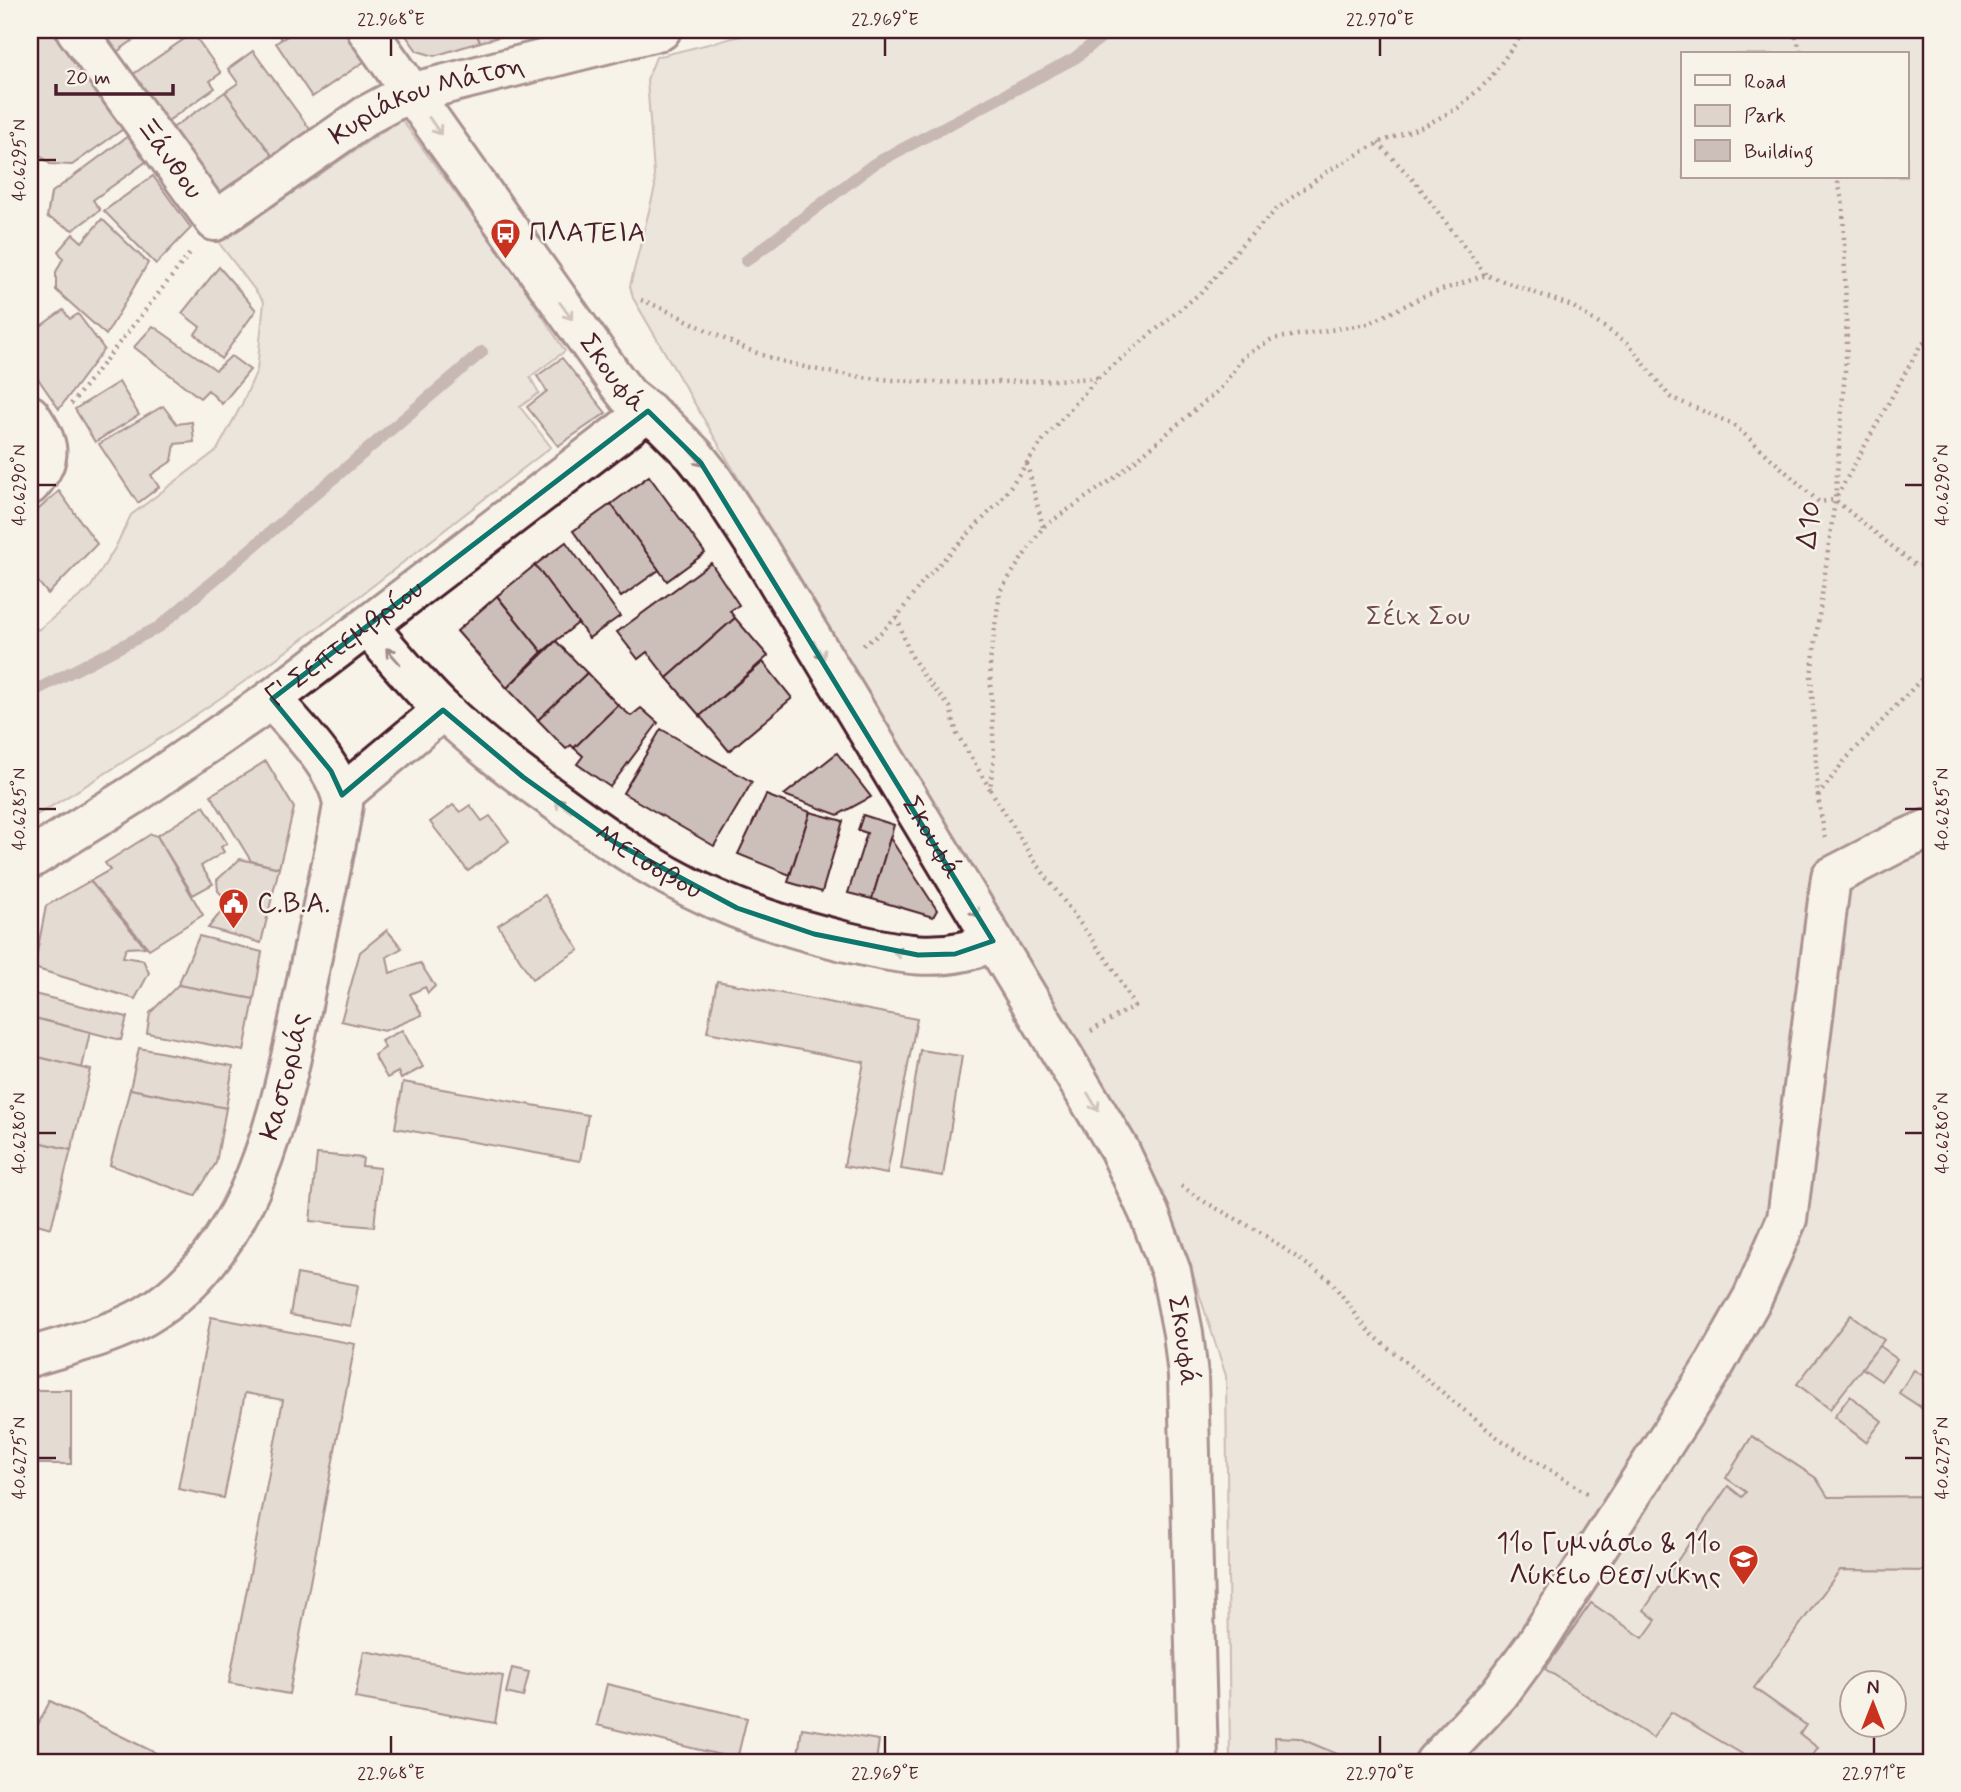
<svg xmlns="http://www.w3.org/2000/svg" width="1961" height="1792" font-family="Mynerve,sans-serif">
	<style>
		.green { fill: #ded4cc; stroke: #947a7c; stroke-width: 2; fill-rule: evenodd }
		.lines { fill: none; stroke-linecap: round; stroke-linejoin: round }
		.stream { stroke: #8e7275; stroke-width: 12 }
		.building { fill: #ccbfb9; stroke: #4a1f2b; stroke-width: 2 }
		.minor-casing { stroke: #4a1f2b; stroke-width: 44 }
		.tertiary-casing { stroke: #4a1f2b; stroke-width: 44 }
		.path { stroke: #4a1f2b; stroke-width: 4.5; stroke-dasharray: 2 5; stroke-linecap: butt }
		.minor { stroke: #f7f3e8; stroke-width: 38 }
		.tertiary { stroke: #f7f3e8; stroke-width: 38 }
		.oneway { stroke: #a0898a }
		.marked { fill: none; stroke: #0f766e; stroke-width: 5; stroke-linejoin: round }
		.ticks { fill: none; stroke: #4a1f2b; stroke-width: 2.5 }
		.labels { text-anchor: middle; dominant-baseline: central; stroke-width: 5; stroke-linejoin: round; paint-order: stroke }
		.street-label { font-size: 28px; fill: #4a1f2b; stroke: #f7f3e8 }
		.poi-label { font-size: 28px; fill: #4a1f2b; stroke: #f7f3e8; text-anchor: start }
		.park-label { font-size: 28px; fill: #6f4c53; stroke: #f7f3e8 }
		.neatline { fill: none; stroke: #4a1f2b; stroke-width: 2.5 }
		.ticks-label { font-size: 18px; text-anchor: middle; fill: #4a1f2b }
	</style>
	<rect width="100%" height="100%" fill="#f7f3e8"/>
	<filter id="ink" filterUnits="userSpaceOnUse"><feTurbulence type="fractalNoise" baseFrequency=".0143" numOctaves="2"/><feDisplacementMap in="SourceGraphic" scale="14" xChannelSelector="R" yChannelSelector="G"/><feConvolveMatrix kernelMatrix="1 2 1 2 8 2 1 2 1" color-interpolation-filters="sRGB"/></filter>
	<g filter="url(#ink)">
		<g class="green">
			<path d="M765,30H1931V1762L1230,1761L1226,1376L1179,1232L633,298L630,286L655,187L647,80L656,57ZM1683,54H1907V177H1683ZM1853,1684H1895V1726H1853Z"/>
			<path d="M401,119L513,271L565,351L530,377L539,393L520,407L551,447C442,531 335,619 222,697C159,740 95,781 30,819V622L38,630L90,588L115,548L131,515L217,450L242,404L257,370L264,302L219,243Z"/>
		</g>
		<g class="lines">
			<g class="stream">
				<polyline points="746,261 874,164 1075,58 1110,30"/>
				<polyline points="30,693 159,627 482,352"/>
			</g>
		</g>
		<g class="building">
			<polygon points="30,30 57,30 126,127 72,165 50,164 33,149 39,143 30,132 30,111 33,108 30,105"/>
			<polygon points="96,30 147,30 114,54"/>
			<polygon points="275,30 297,30 282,40"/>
			<polygon points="297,30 353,30 371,57 312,97 276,43"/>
			<polygon points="402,30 475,30 480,42 434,56 417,51"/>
			<polygon points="475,30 525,30 480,42"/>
			<polygon points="193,33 221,73 210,81 215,88 162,125 129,77"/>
			<polygon points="253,51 312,132 274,158 225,92 238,83 228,69"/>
			<polygon points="225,92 274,158 217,197 168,131"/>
			<polygon points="128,136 147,161 93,200 100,210 73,230 47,217 51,193"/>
			<polygon points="153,176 191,228 156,264 104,211"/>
			<polygon points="102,219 148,263 106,335 56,290 56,272 63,258 58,251 73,234 82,242"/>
			<polygon points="30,251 38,287 30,293"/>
			<polygon points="219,267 256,310 221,359 195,334 200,327 182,313"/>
			<polygon points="63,310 70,319 78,314 104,349 59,409 30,367 30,342 35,338 31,333"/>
			<polygon points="153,326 216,370 231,356 250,370 222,404 208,390 200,398 134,347"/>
			<polygon points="562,358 606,413 558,446 527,407 547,391 537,376"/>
			<polygon points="119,382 139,415 95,442 75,409"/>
			<polygon points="163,406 177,424 192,422 194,442 175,444 172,461 151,475 159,487 138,503 99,444"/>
			<polygon points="649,476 705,553 667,581 611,504"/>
			<polygon points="59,491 97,544 48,594 30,572 30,517"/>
			<polygon points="611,504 659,570 621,597 573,531"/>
			<polygon points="566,542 620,616 589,638 535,565"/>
			<polygon points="711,563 739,605 730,611 735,618 667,678 647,652 638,659 617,632"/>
			<polygon points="535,565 578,623 542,652 497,596"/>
			<polygon points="497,596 542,652 507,688 457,631"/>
			<polygon points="735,618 768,656 700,716 667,678"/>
			<polygon points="556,641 587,673 538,720 507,688"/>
			<polygon points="763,662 792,698 729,751 700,716"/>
			<polygon points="587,673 618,705 574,748 571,745 566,749 538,720"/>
			<polygon points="618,705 631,716 641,708 658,723 610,787 577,764 583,756 574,748"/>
			<polygon points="661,729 752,782 714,846 623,793"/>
			<polygon points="837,753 871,797 838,815 784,795"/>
			<polygon points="266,761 294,808 279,868 251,861 211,795"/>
			<polygon points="766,795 810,812 790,875 738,854"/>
			<polygon points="453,805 460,812 470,805 482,821 490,816 509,841 468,871 430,822"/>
			<polygon points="204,806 227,843 221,847 224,852 201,866 213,884 193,895 157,836"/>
			<polygon points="810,812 843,821 822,892 788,882"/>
			<polygon points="863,815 894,825 872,899 848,893 867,833 858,830"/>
			<polygon points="151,834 157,836 203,915 149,949 90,881 110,870 105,863"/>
			<polygon points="890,838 937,910 933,917 872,899"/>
			<polygon points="240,859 279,868 261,943 208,928 229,902 218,891 217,880"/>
			<polygon points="90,881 145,947 126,948 123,957 143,960 149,973 135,999 34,968 46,906"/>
			<polygon points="545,895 579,950 532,979 498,925"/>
			<polygon points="387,930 402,948 387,957 390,973 420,963 435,986 428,993 425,987 410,994 422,1015 384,1031 341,1021 360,952"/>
			<polygon points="199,936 262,952 254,999 178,985"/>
			<polygon points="717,981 917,1019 887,1174 844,1166 864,1062 707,1032"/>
			<polygon points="178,985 254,999 244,1051 147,1033 150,1013"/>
			<polygon points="30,993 127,1017 121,1040 30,1017"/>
			<polygon points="30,1017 90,1032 82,1068 30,1055"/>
			<polygon points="402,1030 423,1067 401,1079 398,1072 387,1078 374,1055 385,1048 381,1041"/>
			<polygon points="139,1048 233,1066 226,1108 130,1089"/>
			<polygon points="920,1050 962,1056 943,1176 901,1169"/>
			<polygon points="30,1055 91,1070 71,1150 30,1140"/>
			<polygon points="403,1082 588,1115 580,1161 395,1128"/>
			<polygon points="130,1089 226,1108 216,1163 195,1196 110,1165"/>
			<polygon points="30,1140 71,1150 51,1228 30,1222"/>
			<polygon points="317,1154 363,1158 362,1166 380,1168 374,1227 310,1221"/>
			<polygon points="297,1274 358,1285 351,1326 290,1315"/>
			<polygon points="1851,1315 1884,1340 1830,1409 1797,1384"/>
			<polygon points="211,1317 355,1344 289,1694 229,1683 283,1400 245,1393 224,1498 178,1489"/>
			<polygon points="1879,1346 1897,1359 1881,1381 1862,1368"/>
			<polygon points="1914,1370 1931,1381 1931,1393 1922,1408 1899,1393"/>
			<rect x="30" y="1390" width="41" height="74"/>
			<polygon points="1850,1396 1882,1421 1866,1442 1834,1417"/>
			<polygon points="1752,1436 1816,1478 1828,1497 1931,1496 1931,1571 1840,1570 1754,1688 1806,1725 1800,1734 1818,1748 1808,1762 1756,1762 1671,1712 1653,1738 1545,1669 1591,1603 1643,1638 1656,1620 1644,1610 1728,1486 1742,1497 1746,1492 1726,1478"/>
			<polygon points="364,1651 503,1676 495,1723 355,1698"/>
			<polygon points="512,1668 529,1672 523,1697 506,1693"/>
			<polygon points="607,1684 747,1718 737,1759 597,1725"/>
			<polygon points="50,1701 174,1762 30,1762 30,1740"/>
			<polygon points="802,1728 879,1740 876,1762 850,1762 798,1754"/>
			<polygon points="1275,1737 1299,1738 1342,1756 1343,1762 1276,1762"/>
		</g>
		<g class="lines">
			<defs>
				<g id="minor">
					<path id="s1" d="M76,30L215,221L367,115L393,101L422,90L661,30"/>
					<path d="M30,415C50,445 54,457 30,485"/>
					<path id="s2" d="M368,627C393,655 416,684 443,710C479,744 519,775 559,803C614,844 672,883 736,908C771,922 807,932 843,941C892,953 945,965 993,941"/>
					<polyline points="342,795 443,710"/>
					<path id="s3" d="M30,1357C68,1345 110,1336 145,1316C262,1247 285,1086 310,966C321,912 334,859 343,805C339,768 295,727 272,699"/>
					<polyline points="1435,1762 1499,1694 1535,1645 1715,1364 1753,1297 1787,1219 1831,877 1899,842 1931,828"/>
				</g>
				<g id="tertiary">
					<path id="s4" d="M367,30L614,378L628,396L664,425L694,455L709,474L760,552L1119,1149L1149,1213L1171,1272L1183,1333L1188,1376L1198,1762"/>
					<path id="s5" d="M30,859L133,795L272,699L648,411"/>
				</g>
			</defs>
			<use href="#minor" class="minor-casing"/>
			<use href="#tertiary" class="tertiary-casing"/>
			<g class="path">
				<polyline points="1793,30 1802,54"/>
				<polyline points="1378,143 1416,183 1486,275"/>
				<path d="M641,300C688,317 729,346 778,360C880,390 992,383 1097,378"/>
				<polyline points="71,404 191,252"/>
				<polyline points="1027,464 1043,527"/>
				<polyline points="1837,496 1920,346 1931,337"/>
				<polyline points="897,617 909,652 925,678 950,707 957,734 990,789"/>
				<polyline points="863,645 877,636 897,617 923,581 1000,501 1044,439 1098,378 1206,288 1242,244 1278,208 1328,171 1378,143 1424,126 1458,108 1489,80 1525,30"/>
				<polyline points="1818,796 1845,760 1931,669"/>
				<polyline points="1825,838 1818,797 1811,675 1835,500 1847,344 1843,206 1837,177"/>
				<polyline points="1091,1031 1134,1006 1115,971 1034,860 990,789 994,756 990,662 1000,591 1043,527 1117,476 1183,420 1222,387 1243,357 1272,339 1368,324 1424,296 1486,275 1572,306 1628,343 1670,397 1733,424 1819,502 1835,500 1916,566 1931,565"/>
				<polyline points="1181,1186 1205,1202 1260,1232 1331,1281 1369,1332 1498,1438 1587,1493"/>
			</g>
			<use href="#minor" class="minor"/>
			<use href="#tertiary" class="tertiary"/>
		</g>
		<defs><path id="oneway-shaft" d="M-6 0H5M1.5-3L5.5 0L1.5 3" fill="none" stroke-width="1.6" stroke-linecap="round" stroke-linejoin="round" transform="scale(1.75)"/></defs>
		<g class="oneway">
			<use href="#oneway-shaft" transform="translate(435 126) rotate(55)"/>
			<use href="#oneway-shaft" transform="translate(566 311) rotate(54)"/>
			<use href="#oneway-shaft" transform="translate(697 458) rotate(50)"/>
			<use href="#oneway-shaft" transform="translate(819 650) rotate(59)"/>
			<use href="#oneway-shaft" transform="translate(393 656) rotate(-131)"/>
			<use href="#oneway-shaft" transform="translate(563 806) rotate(-144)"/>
			<use href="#oneway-shaft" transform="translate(973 908) rotate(59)"/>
			<use href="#oneway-shaft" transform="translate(903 953) rotate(-172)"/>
			<use href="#oneway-shaft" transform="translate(1093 1102) rotate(59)"/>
		</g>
	</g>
	<path d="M0 0H1961V1792H0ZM648,411L701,463L993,941L955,954L918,955L814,934L737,908L614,842L523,777L443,710L342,795L331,771L272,699Z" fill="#f7f3e8" fill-opacity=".55" fill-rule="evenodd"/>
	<path class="marked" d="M648,411L701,463L993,941L955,954L918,955L814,934L737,908L614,842L523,777L443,710L342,795L331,771L272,699Z"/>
	<path class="ticks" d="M391,38V56M885,38V56M1380,38V56M38,160H56M38,485H56M1905,485H1923M38,809H56M1905,809H1923M38,1133H56M1905,1133H1923M38,1458H56M1905,1458H1923M391,1736V1754M885,1736V1754M1380,1736V1754M1874,1736V1754"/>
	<defs>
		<symbol id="bus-pin" viewBox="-11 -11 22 30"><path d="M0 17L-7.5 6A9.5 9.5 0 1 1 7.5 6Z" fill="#c8321e" stroke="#f7f3e8"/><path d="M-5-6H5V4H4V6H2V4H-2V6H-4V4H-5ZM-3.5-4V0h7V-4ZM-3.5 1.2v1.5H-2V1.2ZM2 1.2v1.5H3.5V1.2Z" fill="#fff"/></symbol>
		<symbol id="civic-pin" viewBox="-11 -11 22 30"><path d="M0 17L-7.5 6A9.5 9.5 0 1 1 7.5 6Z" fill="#c8321e" stroke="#f7f3e8"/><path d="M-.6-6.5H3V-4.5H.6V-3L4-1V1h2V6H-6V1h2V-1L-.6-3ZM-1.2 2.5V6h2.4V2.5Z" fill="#fff"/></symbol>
		<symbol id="school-pin" viewBox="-11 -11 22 30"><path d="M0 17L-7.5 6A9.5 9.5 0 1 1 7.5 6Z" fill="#c8321e" stroke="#f7f3e8"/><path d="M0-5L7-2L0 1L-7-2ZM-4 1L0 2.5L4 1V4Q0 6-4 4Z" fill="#fff"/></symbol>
	</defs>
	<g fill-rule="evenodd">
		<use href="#bus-pin" x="488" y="216" width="35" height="47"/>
		<use href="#civic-pin" x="216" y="886" width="35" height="47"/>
		<use href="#school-pin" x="1726" y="1542" width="35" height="47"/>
	</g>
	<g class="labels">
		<g class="street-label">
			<text stroke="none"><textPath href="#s1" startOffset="483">Κυριάκου Μάτση</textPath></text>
			<text stroke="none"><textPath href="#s1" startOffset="159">Ξάνθου</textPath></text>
			<text stroke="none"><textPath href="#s4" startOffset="422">Σκουφά</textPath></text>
			<text transform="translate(1810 525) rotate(-83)">Δ10</text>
			<text stroke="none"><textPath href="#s5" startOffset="382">Γ' Σεπτεμβρίου</textPath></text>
			<text stroke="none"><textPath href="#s4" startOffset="989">Σκουφά</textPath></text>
			<text stroke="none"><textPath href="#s2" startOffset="368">Μετσόβου</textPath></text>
			<text stroke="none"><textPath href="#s3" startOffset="408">Καστοριάς</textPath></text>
			<text stroke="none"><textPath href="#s4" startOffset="1556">Σκουφά</textPath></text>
		</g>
		<g class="poi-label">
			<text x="529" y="233">ΠΛΑΤΕΙΑ</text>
			<text x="257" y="904">C.B.A.</text>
			<text x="1721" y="1544" text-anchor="end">11ο Γυμνάσιο &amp; 11ο<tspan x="1721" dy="32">Λύκειο Θεσ/νίκης</tspan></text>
		</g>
		<g class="park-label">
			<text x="1418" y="617">Σέιχ Σου</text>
		</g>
	</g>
	<rect width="1961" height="1792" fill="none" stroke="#f7f3e8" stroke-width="77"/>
	<rect x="1681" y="52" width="228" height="126" fill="#f7f3e8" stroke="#b29e9c" stroke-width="2"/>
	<rect x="1695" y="75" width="35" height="10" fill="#f7f3e8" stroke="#b29e9c" stroke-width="2"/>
	<text x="1744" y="88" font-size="21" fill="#4a1f2b">Road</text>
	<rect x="1695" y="105" width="35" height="21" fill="#ded4cc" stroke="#b29e9c" stroke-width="2"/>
	<text x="1744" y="122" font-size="21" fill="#4a1f2b">Park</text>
	<rect x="1695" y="140" width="35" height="21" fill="#ccbfb9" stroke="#b29e9c" stroke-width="2"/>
	<text x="1744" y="158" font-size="21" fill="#4a1f2b">Building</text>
	<g transform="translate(1873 1704)"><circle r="33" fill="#f7f3e8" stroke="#b29e9c" stroke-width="2"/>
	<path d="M0-5L12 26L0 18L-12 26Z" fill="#c8321e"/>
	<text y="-10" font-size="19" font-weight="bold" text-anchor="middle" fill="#4a1f2b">N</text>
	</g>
	<path d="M56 84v10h117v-10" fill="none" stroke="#4a1f2b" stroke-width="3.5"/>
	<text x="66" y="84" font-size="21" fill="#4a1f2b" stroke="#f7f3e8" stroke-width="5" paint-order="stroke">20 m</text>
	<rect x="38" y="38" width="1885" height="1716" class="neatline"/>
	<g class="ticks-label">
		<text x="391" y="25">22.968°E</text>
		<text x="885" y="25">22.969°E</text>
		<text x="1380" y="25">22.970°E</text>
		<text transform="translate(19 160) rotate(-90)" y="6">40.6295°N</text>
		<text transform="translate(19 485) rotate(-90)" y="6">40.6290°N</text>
		<text transform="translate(1942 485) rotate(-90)" y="6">40.6290°N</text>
		<text transform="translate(19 809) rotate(-90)" y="6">40.6285°N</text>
		<text transform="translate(1942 809) rotate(-90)" y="6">40.6285°N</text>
		<text transform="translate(19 1133) rotate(-90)" y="6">40.6280°N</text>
		<text transform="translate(1942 1133) rotate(-90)" y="6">40.6280°N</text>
		<text transform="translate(19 1458) rotate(-90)" y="6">40.6275°N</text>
		<text transform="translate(1942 1458) rotate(-90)" y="6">40.6275°N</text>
		<text x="391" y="1779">22.968°E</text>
		<text x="885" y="1779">22.969°E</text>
		<text x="1380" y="1779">22.970°E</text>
		<text x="1874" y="1779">22.971°E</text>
	</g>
</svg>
